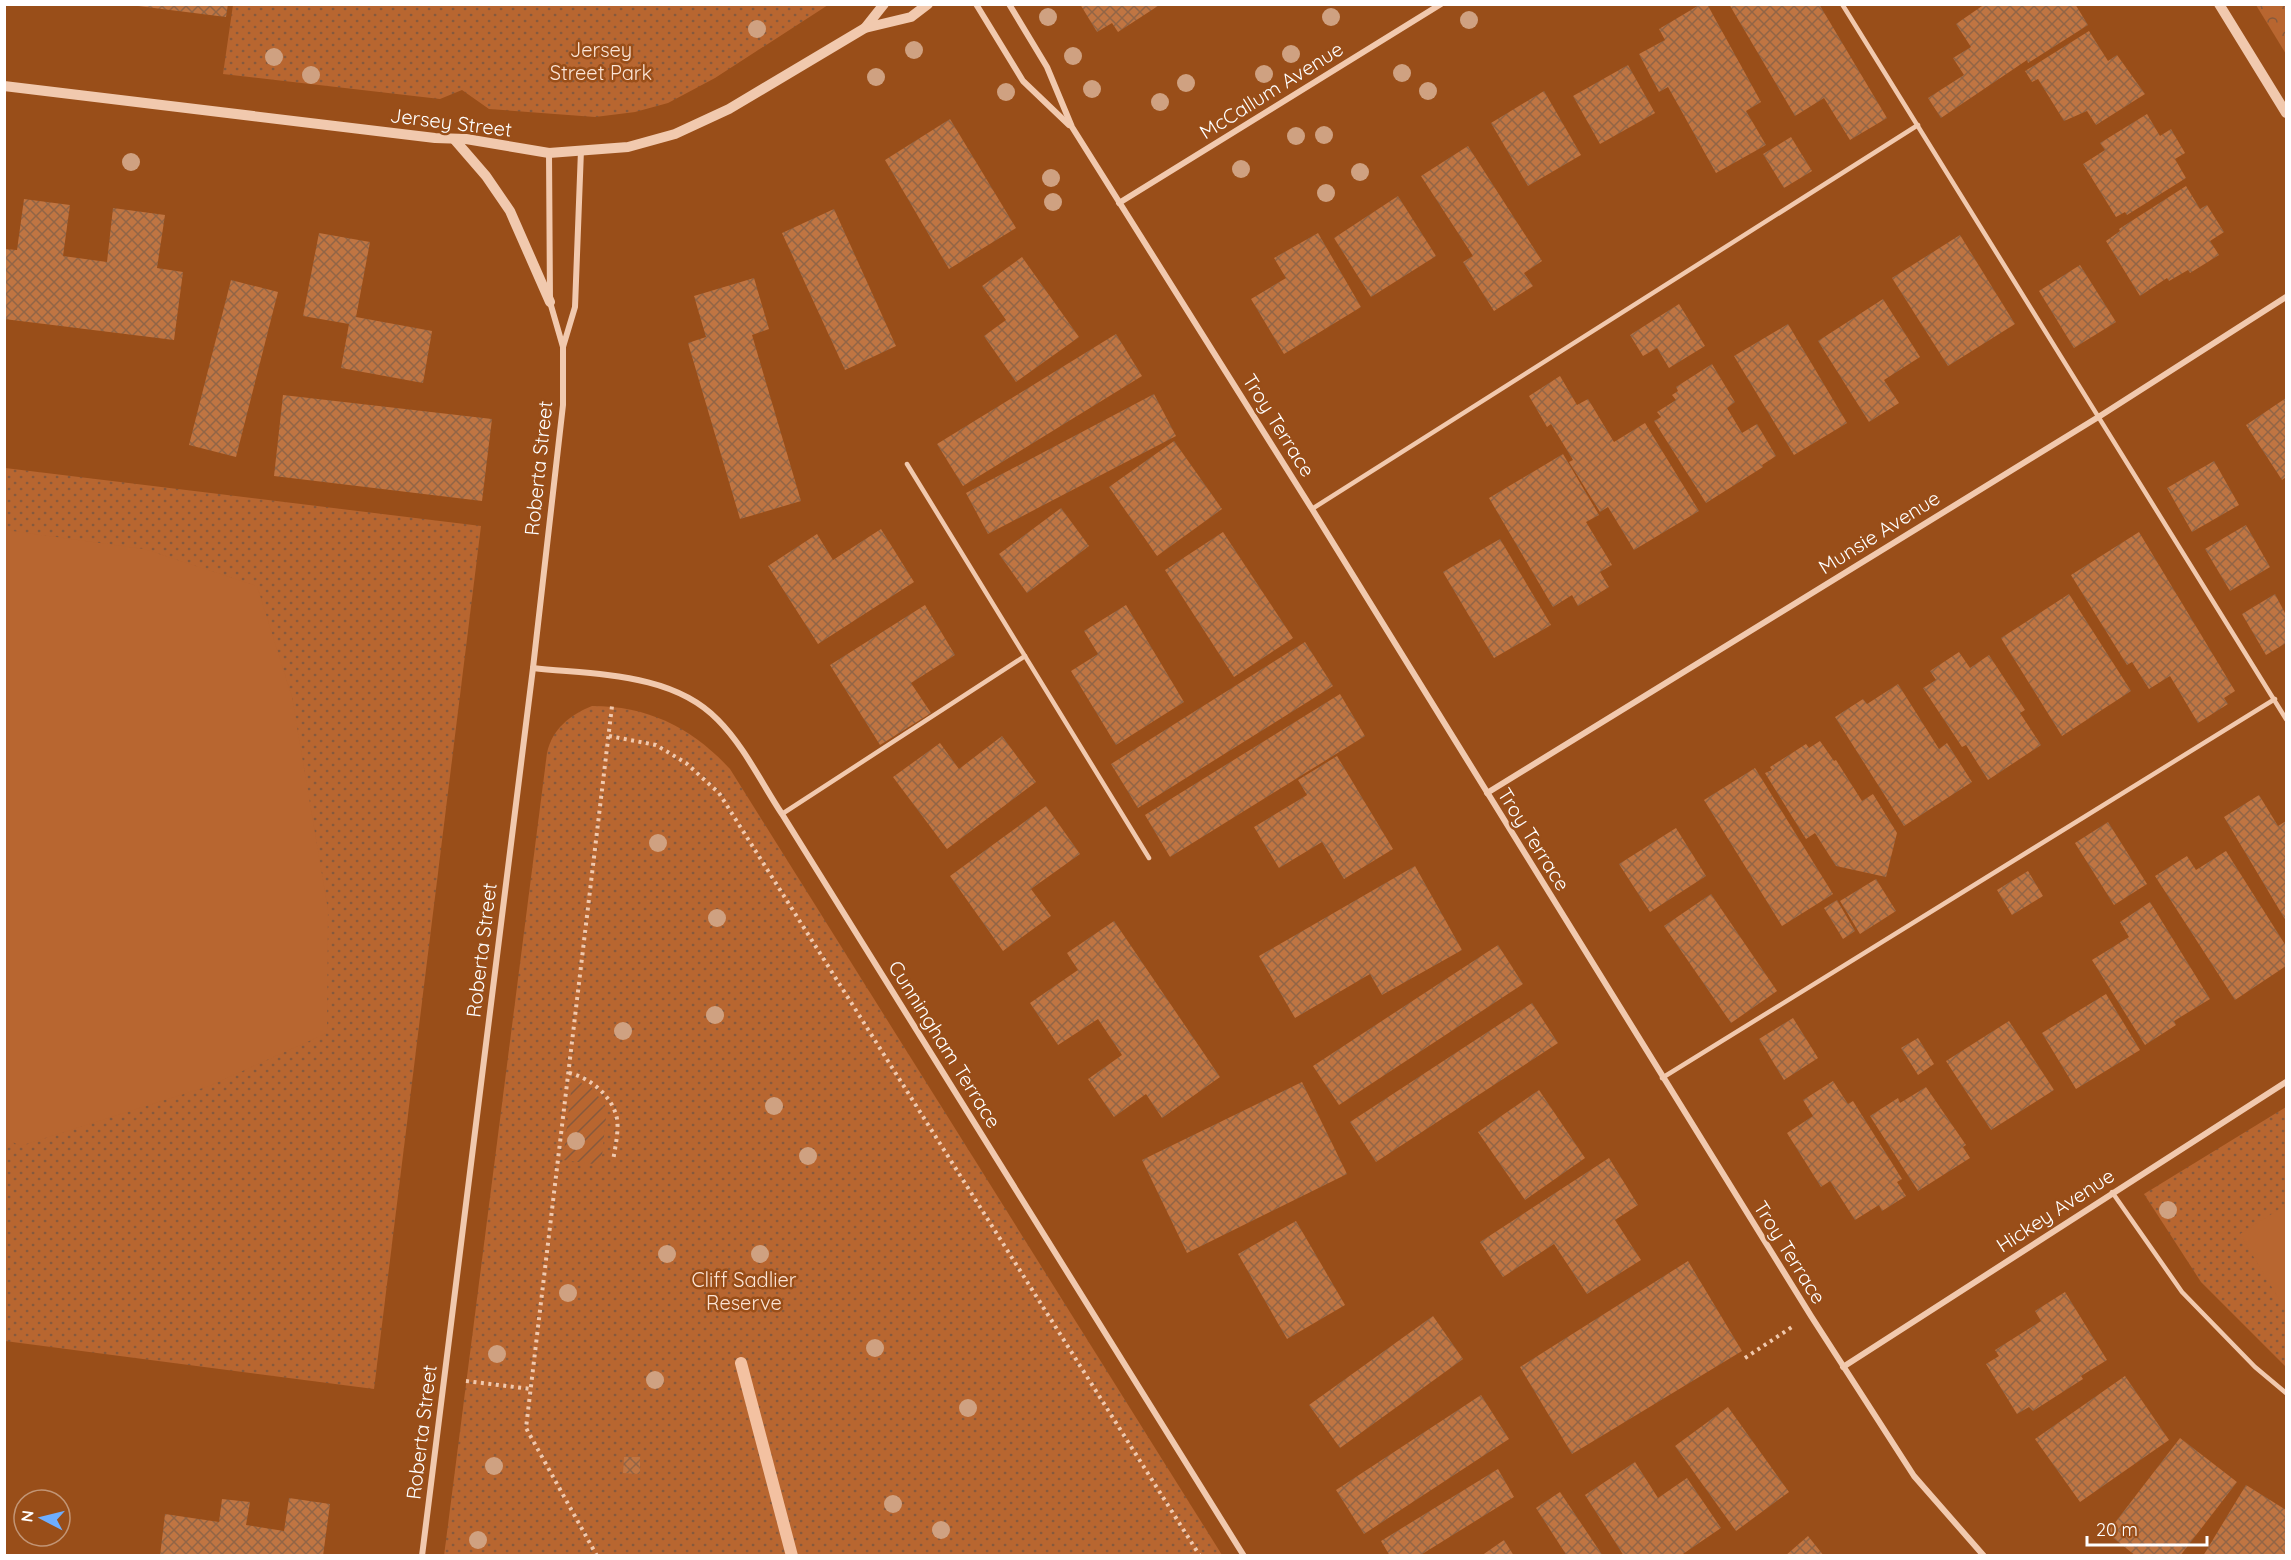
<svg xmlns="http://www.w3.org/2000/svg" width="2291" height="1560" font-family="Quicksand,sans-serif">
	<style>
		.forest { fill: url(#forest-crowns) }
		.park { fill: url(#park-dots) }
		.garden { fill: url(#garden-furrows) }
		.pitch { fill: #b86630 }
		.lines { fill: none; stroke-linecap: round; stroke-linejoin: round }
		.stream { stroke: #f3c1a1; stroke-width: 12 }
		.building { fill: url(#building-cross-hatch) }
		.path { stroke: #f1c9ae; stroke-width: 4; stroke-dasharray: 3 4.5; stroke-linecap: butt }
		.service { stroke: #f1c9ae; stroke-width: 4.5 }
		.minor { stroke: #f1c9ae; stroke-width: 6 }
		.tertiary { stroke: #f1c9ae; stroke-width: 10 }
		.tree { fill: #cfa181 }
		.labels { text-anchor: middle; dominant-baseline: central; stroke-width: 5; stroke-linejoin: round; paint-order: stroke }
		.park-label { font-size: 20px; fill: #fce5d6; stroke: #994e19 }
		.street-label { font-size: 20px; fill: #fff; stroke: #994e19 }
	</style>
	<defs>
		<pattern id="forest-crowns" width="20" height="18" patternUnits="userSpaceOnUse" patternTransform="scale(1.5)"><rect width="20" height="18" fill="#b86630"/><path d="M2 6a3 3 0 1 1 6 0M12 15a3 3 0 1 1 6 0" fill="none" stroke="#875a3d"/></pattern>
		<pattern id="park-dots" width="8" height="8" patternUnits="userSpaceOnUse" patternTransform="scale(1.5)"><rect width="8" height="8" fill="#b86630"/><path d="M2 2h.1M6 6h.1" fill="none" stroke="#875a3d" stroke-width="1.8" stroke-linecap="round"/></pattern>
		<pattern id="garden-furrows" width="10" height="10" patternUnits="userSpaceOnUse" patternTransform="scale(1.5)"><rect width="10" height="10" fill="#b86630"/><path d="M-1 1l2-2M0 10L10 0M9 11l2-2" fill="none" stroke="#875a3d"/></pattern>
		<pattern id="building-cross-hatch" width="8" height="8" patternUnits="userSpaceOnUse" patternTransform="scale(1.5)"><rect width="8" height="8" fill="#c07542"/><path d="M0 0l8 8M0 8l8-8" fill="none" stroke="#926546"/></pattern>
	</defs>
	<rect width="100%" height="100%" fill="#994e19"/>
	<polygon class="forest" points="2256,5 2286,5 2286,54"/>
	<g class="park">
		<polygon points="233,5 233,4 828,5 715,78 668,103 635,112 595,117 489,109 462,90 440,99 223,74"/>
		<polygon points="5,468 481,526 374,1389 5,1341"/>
		<path d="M592,706C649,706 692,728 730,769L1222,1555L444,1556L547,753C552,729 570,715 592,706Z"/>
		<polygon points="2286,1107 2286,1367 2201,1282 2144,1194"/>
	</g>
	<polygon class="garden" points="572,1082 581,1082 584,1088 589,1084 607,1108 601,1165 563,1160"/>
	<g class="pitch">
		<polygon points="5,530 144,549 257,586 292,697 328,910 327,1033 209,1086 20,1146 4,1137"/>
		<polygon points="2286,1205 2286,1311 2240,1234"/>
	</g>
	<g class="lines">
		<polyline class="stream" points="741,1363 792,1556"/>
	</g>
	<g class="building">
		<polygon points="122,4 228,4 226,17"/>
		<polygon points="1080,4 1161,4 1118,32 1112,23 1097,32"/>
		<polygon points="1701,4 1707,4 1761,102 1746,111 1766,145 1716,173 1668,87 1659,92 1639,54 1665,40 1659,29"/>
		<polygon points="1729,4 1819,4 1887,118 1850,140 1824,98 1795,116"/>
		<polygon points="1985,4 2075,4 2088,25 2028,63 2027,60 1941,118 1928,98 1964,75 1953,58 1971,47 1956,24"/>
		<polygon points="2089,31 2108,61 2117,55 2145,94 2096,125 2087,111 2064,121 2038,79 2032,82 2025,71"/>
		<polygon points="1628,65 1655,113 1600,144 1573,96"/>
		<polygon points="1544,91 1581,155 1528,186 1491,123"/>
		<polygon points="2147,114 2160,136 2171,129 2185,153 2175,159 2186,178 2127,215 2125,212 2116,217 2083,164 2105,150 2100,143"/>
		<polygon points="950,119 1016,228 949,269 885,160"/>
		<polygon points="1791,137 1812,171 1784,188 1763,154"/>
		<polygon points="1468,146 1542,261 1524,273 1533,286 1494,311 1463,262 1473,256 1421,176"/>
		<polygon points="2186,186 2200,209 2207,205 2224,232 2210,241 2219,255 2190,273 2188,270 2169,281 2167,278 2140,296 2106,241 2120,231 2119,229"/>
		<polygon points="1398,196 1436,256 1371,297 1334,238"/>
		<polygon points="24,199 70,205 63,256 107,262 113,208 165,215 157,268 183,272 174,340 4,319 4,249 17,250"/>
		<polygon points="834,209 896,346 845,370 782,233"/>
		<polygon points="319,233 370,242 356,317 432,331 423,383 341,368 349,324 303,316"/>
		<polygon points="1318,233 1361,307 1284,354 1251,299 1286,278 1274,258"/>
		<polygon points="1960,235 2015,324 1948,366 1892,278"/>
		<polygon points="1022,257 1079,337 1016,382 984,336 1006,320 982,286"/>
		<polygon points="2080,265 2116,322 2074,348 2039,291"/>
		<polygon points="754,278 769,329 752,335 801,501 740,519 688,343 706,337 694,296"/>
		<polygon points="231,280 278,292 236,457 189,445"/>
		<polygon points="1883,299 1920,357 1884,380 1899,403 1869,422 1818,341"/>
		<polygon points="1679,304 1705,346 1669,368 1657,348 1643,356 1630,335"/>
		<polygon points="1788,324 1847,423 1794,455 1734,356"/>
		<polygon points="1116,334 1142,376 963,486 937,444"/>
		<polygon points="1712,364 1735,402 1727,408 1742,433 1757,424 1776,456 1762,465 1763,467 1706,503 1654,421 1661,417 1657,412 1676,400 1672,395 1678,391 1676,387"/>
		<polygon points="1560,376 1577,405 1588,399 1614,442 1645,423 1699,511 1634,550 1608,507 1600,512 1569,462 1573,460 1551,424 1547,427 1529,396"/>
		<polygon points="1154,394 1176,436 988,534 966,493"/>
		<polygon points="283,395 492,419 482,501 274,476"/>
		<polygon points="2286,398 2286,477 2282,480 2246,425"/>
		<polygon points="1174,441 1222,509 1157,556 1109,487"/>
		<polygon points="1563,454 1599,515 1586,522 1612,565 1600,572 1609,587 1578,606 1572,595 1553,607 1489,498"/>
		<polygon points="2214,461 2239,505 2192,532 2167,488"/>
		<polygon points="1061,508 1089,546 1027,593 999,554"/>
		<polygon points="2246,525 2270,567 2230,591 2205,549"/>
		<polygon points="881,529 914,582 818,644 768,566 817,534 833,560"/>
		<polygon points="1223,532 1293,638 1234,677 1165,570"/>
		<polygon points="2139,532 2235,691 2224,698 2228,704 2198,723 2170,676 2149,689 2132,662 2127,665 2071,575"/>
		<polygon points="1500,539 1551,625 1494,658 1443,572"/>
		<polygon points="2069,594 2131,691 2062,736 2001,638"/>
		<polygon points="2275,594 2286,615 2286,643 2266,655 2242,614"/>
		<polygon points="925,605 955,655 911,683 931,713 880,745 830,665"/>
		<polygon points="1126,605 1184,702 1116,745 1071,671 1098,654 1084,631"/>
		<polygon points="1305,642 1333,686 1138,808 1111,764"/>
		<polygon points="1959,652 1970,668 1989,655 2025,710 2020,713 2041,745 1988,780 1966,745 1962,747 1923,688 1936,680 1930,671"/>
		<polygon points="1898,684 1939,749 1947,743 1972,782 1904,826 1835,717 1863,699 1867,704"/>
		<polygon points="1340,694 1365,736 1170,857 1145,815"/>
		<polygon points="1002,736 1036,782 947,849 893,777 940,743 959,769"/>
		<polygon points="1820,741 1834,761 1836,760 1862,801 1873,794 1897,833 1886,877 1836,866 1815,833 1806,839 1765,773 1772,770 1770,767 1806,744 1809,748"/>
		<polygon points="1337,756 1393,849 1344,879 1322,842 1279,868 1254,827 1307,795 1298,780"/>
		<polygon points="1755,768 1833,894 1782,926 1704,800"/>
		<polygon points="2259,795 2278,826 2286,821 2286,921 2224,817"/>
		<polygon points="1046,806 1080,854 1031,889 1051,916 1003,951 950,876"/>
		<polygon points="2108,822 2147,884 2114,905 2075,843"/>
		<polygon points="1676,828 1706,876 1650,912 1619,864"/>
		<polygon points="2226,851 2286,946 2286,966 2235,1000 2155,876 2187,856 2196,870"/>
		<polygon points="1415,866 1462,950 1382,995 1370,974 1295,1018 1259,956"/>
		<polygon points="2028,871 2043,896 2012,915 1997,890"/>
		<polygon points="1876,879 1896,911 1860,934 1840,901"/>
		<polygon points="1711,894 1777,991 1731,1023 1664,926"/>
		<polygon points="1837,900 1855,931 1843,939 1824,908"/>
		<polygon points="2150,902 2210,999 2174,1021 2176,1025 2145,1045 2092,960 2129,937 2120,922"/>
		<polygon points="1114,921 1220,1077 1162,1118 1146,1094 1114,1117 1088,1079 1122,1055 1098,1019 1058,1045 1030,1003 1078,970 1067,953"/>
		<polygon points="1498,945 1523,984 1339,1105 1313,1066"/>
		<polygon points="2106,994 2140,1050 2076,1089 2042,1033"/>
		<polygon points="1532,1003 1558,1043 1376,1162 1350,1122"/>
		<polygon points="1793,1018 1818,1058 1784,1080 1759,1039"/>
		<polygon points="2009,1021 2054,1090 1991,1130 1946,1061"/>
		<polygon points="1918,1038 1934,1064 1918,1075 1901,1048"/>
		<polygon points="1833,1081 1848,1104 1853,1101 1902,1179 1897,1182 1906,1196 1882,1211 1879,1205 1855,1220 1830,1181 1821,1187 1787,1133 1813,1116 1803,1100"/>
		<polygon points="1302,1082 1347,1174 1187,1253 1142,1160"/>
		<polygon points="1926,1087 1966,1145 1963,1147 1970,1158 1918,1191 1870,1116 1898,1098 1900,1103"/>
		<polygon points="1539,1090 1585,1158 1525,1200 1478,1132"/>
		<polygon points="1609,1158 1638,1205 1615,1220 1641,1260 1587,1294 1554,1244 1503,1277 1480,1242"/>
		<polygon points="1296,1221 1345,1305 1287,1339 1238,1254"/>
		<polygon points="1688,1261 1742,1351 1572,1454 1520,1367"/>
		<polygon points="2065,1292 2107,1360 2081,1376 2083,1379 2033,1411 2029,1407 2017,1414 1986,1364 1999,1356 1995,1350 2041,1321 2035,1311"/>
		<polygon points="1433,1316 1463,1359 1340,1448 1309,1405"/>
		<polygon points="2125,1376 2169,1440 2080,1502 2035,1439"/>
		<polygon points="1481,1395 1509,1439 1364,1534 1336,1490"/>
		<polygon points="1728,1407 1789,1492 1736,1531 1675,1446"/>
		<polygon points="2180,1438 2237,1482 2180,1556 2136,1556 2107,1533"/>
		<polygon points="624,1457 640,1457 640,1474 623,1473"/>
		<polygon points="1635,1462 1658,1498 1687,1478 1721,1528 1680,1556 1624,1556 1585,1495"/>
		<polygon points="1498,1469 1514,1497 1419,1556 1390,1556 1381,1541"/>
		<polygon points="2246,1485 2286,1510 2286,1556 2203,1556"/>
		<polygon points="1560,1492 1603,1556 1567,1556 1536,1508"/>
		<polygon points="289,1498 330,1504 323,1556 160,1556 165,1514 219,1522 222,1499 250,1502 246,1525 284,1531"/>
		<polygon points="1808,1536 1824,1556 1785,1556"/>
		<polygon points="1504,1540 1514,1556 1481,1556"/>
	</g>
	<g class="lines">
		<g class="path">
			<polyline points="609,736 656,745 686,763 719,793 1200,1556"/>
			<path d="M569,1073C589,1077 613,1096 617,1119C619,1131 615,1148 613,1161"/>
			<polyline points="1745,1358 1792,1327"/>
			<polyline points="466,1381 531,1389"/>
			<polyline points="597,1556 526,1428 612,706"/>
		</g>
		<g class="service">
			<polyline points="1842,4 2286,719"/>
			<polyline points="907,464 1149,858"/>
			<polyline points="1312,509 1918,125"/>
			<polyline points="782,814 1025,656"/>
			<polyline points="1662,1078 2275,699"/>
			<polyline points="2112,1192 2182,1292 2255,1367 2286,1393"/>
		</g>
		<g class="minor">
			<polyline points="976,4 1023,81 1069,125"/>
			<polyline points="1009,4 1047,67 1072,127 1312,509 1811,1316 1914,1476 1984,1556"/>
			<polyline points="549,153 550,302 563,347"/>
			<polyline points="1119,203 1441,4"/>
			<path d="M533,668C594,675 672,672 718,720C744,746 762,784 782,814L1244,1556"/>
			<polyline points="1487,793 2100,416 2286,297"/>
			<polyline points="1843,1367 2286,1082"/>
			<polyline points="422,1556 533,668 563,405 563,347 575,307 581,150"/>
		</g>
		<g class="tertiary">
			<polyline points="2219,4 2286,113"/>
			<polyline points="865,28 884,4"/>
			<polyline points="4,86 435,138 466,139 549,153 628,147 675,134 729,109 865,28 911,17 928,4"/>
			<polyline points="454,139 486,176 510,211 550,302"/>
		</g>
	</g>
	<g class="tree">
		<circle cx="1048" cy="17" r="9"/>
		<circle cx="1331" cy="17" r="9"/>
		<circle cx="1469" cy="20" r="9"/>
		<circle cx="757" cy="29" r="9"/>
		<circle cx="914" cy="50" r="9"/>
		<circle cx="1291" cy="54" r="9"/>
		<circle cx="1073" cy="56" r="9"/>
		<circle cx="274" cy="57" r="9"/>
		<circle cx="1402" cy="73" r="9"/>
		<circle cx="1264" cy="74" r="9"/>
		<circle cx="311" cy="75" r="9"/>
		<circle cx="876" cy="77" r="9"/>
		<circle cx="1186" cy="83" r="9"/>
		<circle cx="1092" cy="89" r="9"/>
		<circle cx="1428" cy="91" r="9"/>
		<circle cx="1006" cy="92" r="9"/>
		<circle cx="1160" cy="102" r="9"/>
		<circle cx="1324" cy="135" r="9"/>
		<circle cx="1296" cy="136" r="9"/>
		<circle cx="131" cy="162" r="9"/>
		<circle cx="1241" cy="169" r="9"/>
		<circle cx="1360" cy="172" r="9"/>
		<circle cx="1051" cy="178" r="9"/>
		<circle cx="1326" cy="193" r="9"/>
		<circle cx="1053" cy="202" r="9"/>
		<circle cx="658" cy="843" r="9"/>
		<circle cx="717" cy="918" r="9"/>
		<circle cx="715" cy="1015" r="9"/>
		<circle cx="623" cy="1031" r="9"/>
		<circle cx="774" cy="1106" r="9"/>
		<circle cx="576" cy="1141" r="9"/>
		<circle cx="808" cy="1156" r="9"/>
		<circle cx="2168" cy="1210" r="9"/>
		<circle cx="667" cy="1254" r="9"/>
		<circle cx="760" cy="1254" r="9"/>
		<circle cx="568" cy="1293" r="9"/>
		<circle cx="875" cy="1348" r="9"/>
		<circle cx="497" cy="1354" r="9"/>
		<circle cx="655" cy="1380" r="9"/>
		<circle cx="968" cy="1408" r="9"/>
		<circle cx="494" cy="1466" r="9"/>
		<circle cx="893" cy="1504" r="9"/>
		<circle cx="941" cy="1530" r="9"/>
		<circle cx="478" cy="1540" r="9"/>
	</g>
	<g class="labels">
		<g class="park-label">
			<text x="601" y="49">Jersey<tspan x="601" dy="23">Street Park</tspan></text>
			<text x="744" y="1279">Cliff Sadlier<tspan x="744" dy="23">Reserve</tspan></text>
		</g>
		<g class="street-label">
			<text transform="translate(1271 90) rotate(-32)">McCallum Avenue</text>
			<text transform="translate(451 122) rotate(7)">Jersey Street</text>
			<text transform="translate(1279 425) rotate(58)">Troy Terrace</text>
			<text transform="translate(538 468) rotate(-84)">Roberta Street</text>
			<text transform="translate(1879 532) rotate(-32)">Munsie Avenue</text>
			<text transform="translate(1534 839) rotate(58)">Troy Terrace</text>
			<text transform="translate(481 950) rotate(-83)">Roberta Street</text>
			<text transform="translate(945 1044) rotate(58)">Cunningham Terrace</text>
			<text transform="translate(2055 1210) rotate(-33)">Hickey Avenue</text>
			<text transform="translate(1790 1252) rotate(58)">Troy Terrace</text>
			<text transform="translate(421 1432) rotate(-83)">Roberta Street</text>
		</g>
	</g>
	<rect width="2291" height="1560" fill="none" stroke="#ffffff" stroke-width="12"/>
	<g transform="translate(42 1518) rotate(277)"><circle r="28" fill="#994e19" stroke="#c29575" stroke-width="1.5"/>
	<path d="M0-4.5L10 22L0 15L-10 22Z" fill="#6eaeff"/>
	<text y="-9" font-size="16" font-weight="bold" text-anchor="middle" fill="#ffffff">N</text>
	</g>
	<path d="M2087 1536v9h120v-9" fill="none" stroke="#ffffff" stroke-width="3"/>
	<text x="2096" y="1536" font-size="18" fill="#ffffff" stroke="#994e19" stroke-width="4.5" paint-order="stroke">20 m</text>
</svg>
